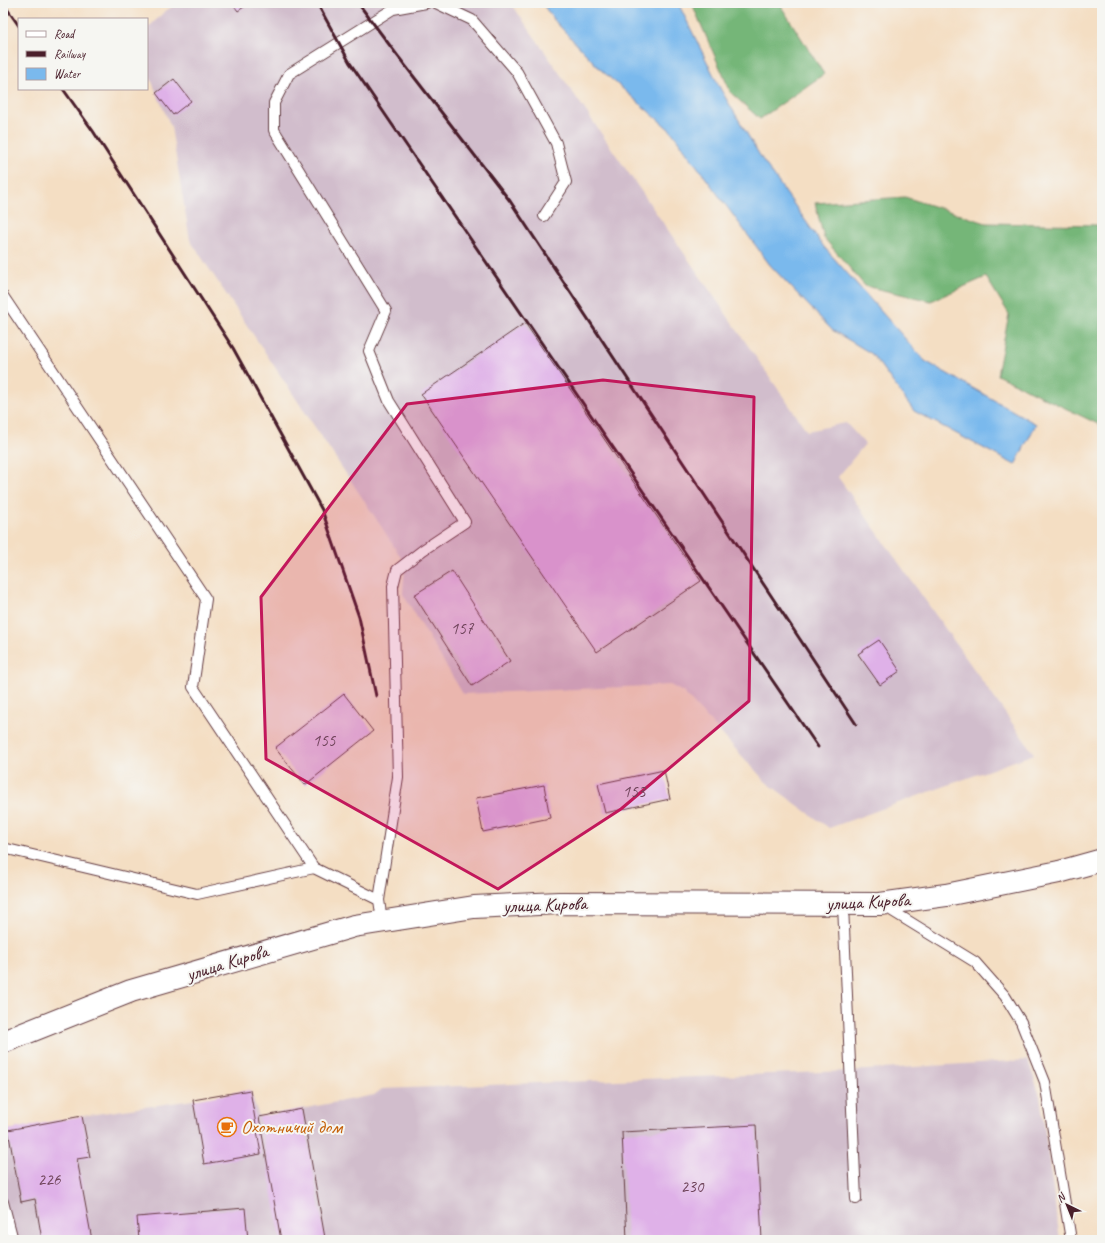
<svg xmlns="http://www.w3.org/2000/svg" width="1105" height="1243" font-family="Caveat,sans-serif">
	<style>
		.industrial { fill: #d1bdcc }
		.forest { fill: #75b678; stroke: #606a52 }
		.water { fill: #7ab9ed; stroke: #626c8c }
		.building { fill: #dfb1e8 }
		.lines { fill: none; stroke-linecap: round; stroke-linejoin: round }
		.service-casing { stroke: #643c42; stroke-width: 12 }
		.primary-casing { stroke: #643c42; stroke-width: 24 }
		.service { stroke: #fff; stroke-width: 10 }
		.primary { stroke: #fff; stroke-width: 22 }
		.rail { stroke: #4a1f2b; stroke-width: 3 }
		.marked { fill: #c2185b; fill-opacity: 0.2; stroke: #c2185b; stroke-width: 3; stroke-linejoin: round }
		.labels { text-anchor: middle; dominant-baseline: central; stroke-width: 4; stroke-linejoin: round; paint-order: stroke }
		.number-label { font-size: 17px; fill: #6f445a }
		.street-label { font-size: 19px; fill: #4a1f2b; stroke: #f6f6f2 }
		.food-label { font-size: 19px; fill: #c56008; stroke: #f6f6f2; text-anchor: start }
	</style>
	<rect width="100%" height="100%" fill="#f6f6f2"/>
	<filter id="ink" filterUnits="userSpaceOnUse"><feTurbulence type="fractalNoise" baseFrequency=".025" numOctaves="2"/><feDisplacementMap in="SourceGraphic" scale="8" xChannelSelector="R" yChannelSelector="G"/><feConvolveMatrix kernelMatrix="1 2 1 2 8 2 1 2 1" color-interpolation-filters="sRGB"/></filter>
	<filter id="wash" filterUnits="userSpaceOnUse"><feTurbulence type="fractalNoise" baseFrequency=".012" numOctaves="4" result="noise"/><feDisplacementMap in="SourceGraphic" scale="16" xChannelSelector="R" yChannelSelector="G"/><feGaussianBlur stdDeviation="0.9" result="paint"/><feColorMatrix in="noise" values="0 0 0 0 0 0 0 0 0 0 0 0 0 0 0 0 0 1.4 0 .05"/><feComposite in="paint" operator="in"/></filter>
	<g filter="url(#wash)">
		<rect width="100%" height="100%" fill="#f4dec3"/>
		<g class="industrial">
			<polygon points="178,3 511,3 807,431 846,423 865,444 838,477 1034,754 829,828 766,782 683,692 670,685 463,694 403,594 405,564 383,529 190,240 171,127 147,70 147,29 164,12"/>
			<polygon points="1028,1060 1040,1096 1060,1240 3,1240 3,1131 82,1116 193,1100 250,1090 259,1117 374,1095 382,1089 850,1071"/>
		</g>
		<g class="forest">
			<polygon points="701,3 779,3 824,74 760,119 731,93 692,4"/>
			<polygon points="905,197 986,223 1100,225 1102,227 1102,426 997,375 1009,314 986,277 931,301 865,286 824,238 815,203"/>
		</g>
		<polygon class="water" points="542,3 678,3 721,90 762,159 824,247 925,361 1036,424 1015,465 914,411 872,354 832,330 770,265 671,131 600,69 553,19"/>
		<g id="blocks">
			<g class="building">
				<polygon points="232,3 245,3 247,5 238,11"/>
				<polygon points="174,79 191,101 173,115 156,93"/>
				<polygon points="525,323 701,581 597,652 421,394"/>
				<polygon points="452,571 510,661 472,686 414,595"/>
				<polygon points="879,640 900,671 880,685 858,654"/>
				<polygon points="344,694 373,731 305,785 275,748"/>
				<polygon points="664,770 670,799 605,813 598,784"/>
				<polygon points="544,785 550,818 483,832 476,798"/>
				<polygon points="250,1090 261,1154 204,1164 193,1100"/>
				<polygon points="302,1109 325,1238 313,1240 281,1240 259,1117"/>
				<polygon points="82,1116 90,1157 77,1159 92,1240 42,1240 35,1199 21,1202 8,1130"/>
				<polygon points="756,1125 762,1240 627,1240 622,1132"/>
				<polygon points="245,1208 248,1240 139,1240 137,1217"/>
			</g>
		</g>
	</g>
	<g filter="url(#ink)">
		<use href="#blocks" fill-opacity="0" stroke="#643c42" stroke-width="1"/>
		<g class="lines">
			<defs>
				<g id="service">
					<polyline points="436,3 472,20 517,72 556,143 566,182 544,216"/>
					<polyline points="3,296 206,599 193,687 314,868 379,900"/>
					<polyline points="3,848 197,894 314,868"/>
					<polyline points="843,905 856,1199"/>
					<polyline points="884,906 975,962 1005,996 1021,1022 1045,1082 1071,1240"/>
					<polyline points="382,921 379,900 398,777 393,586 397,570 423,550 465,522 389,401 369,351 386,311 274,130 274,103 289,74 393,9 426,3"/>
					<polyline points="3,1202 13,1240"/>
				</g>
				<polyline id="primary" points="3,1042 131,991 354,926 474,907 559,903 880,904 946,895 1059,872 1102,860"/>
			</defs>
			<use href="#service" class="service-casing"/>
			<use href="#primary" class="primary-casing"/>
			<use href="#service" class="service"/>
			<use href="#primary" class="primary"/>
			<g class="rail">
				<polyline points="3,3 19,26"/>
				<polyline points="317,3 350,63 818,747"/>
				<polyline points="358,3 397,55 510,201 856,724"/>
				<polyline points="63,89 93,131 233,348 322,510 359,617 376,696"/>
			</g>
		</g>
	</g>
	<path class="marked" d="M603,380L754,397L749,701L621,809L498,889L266,759L261,597L407,404Z"/>
	<defs>
		<symbol id="cafe-ring" viewBox="-11 -11 22 22"><circle r="9.5" fill="#f6f6f2" stroke="#e8710a" stroke-width="1.5"/><path d="M-5.5-4.5H6V0H3Q3 3.5 0 3.5H-2.5Q-5.5 3.5-5.5 0ZM3-3.2v2h1.7v-2ZM-6 4.5H4V6H-6Z" fill="#e8710a"/></symbol>
	</defs>
	<g fill-rule="evenodd">
		<use href="#cafe-ring" x="216" y="1116" width="22" height="22"/>
	</g>
	<g class="labels">
		<g class="number-label">
			<text x="462" y="628">157</text>
			<text x="324" y="740">155</text>
			<text x="634" y="791">153</text>
			<text x="49" y="1179">226</text>
			<text x="692" y="1186">230</text>
		</g>
		<g class="street-label">
			<text transform="translate(868 902) rotate(-3)">улица Кирова</text>
			<text transform="translate(545 905) rotate(-2)">улица Кирова</text>
			<text transform="translate(227 963) rotate(-17)">улица Кирова</text>
		</g>
		<g class="food-label">
			<text x="241" y="1127">Охотничий дом</text>
		</g>
	</g>
	<rect width="1105" height="1243" fill="none" stroke="#f6f6f2" stroke-width="16"/>
	<rect x="18" y="18" width="130" height="72" fill="#f6f6f2" stroke="#b1a0a2"/>
	<rect x="26" y="31" width="20" height="6" fill="#ffffff" stroke="#b1a0a2"/>
	<text x="54" y="38" font-size="12" fill="#4a1f2b">Road</text>
	<rect x="26" y="51" width="20" height="6" fill="#4a1f2b" stroke="#b1a0a2"/>
	<text x="54" y="58" font-size="12" fill="#4a1f2b">Railway</text>
	<rect x="26" y="68" width="20" height="12" fill="#7ab9ed" stroke="#b1a0a2"/>
	<text x="54" y="78" font-size="12" fill="#4a1f2b">Water</text>
	<g transform="translate(1067 1205) rotate(317)" stroke="#f6f6f2" stroke-width="3" paint-order="stroke">
	<path d="M0-3L7 15L0 10L-7 15Z" fill="#4a1f2b"/>
	<text y="-6" font-size="11" font-weight="bold" text-anchor="middle" fill="#4a1f2b">N</text>
	</g>
</svg>
